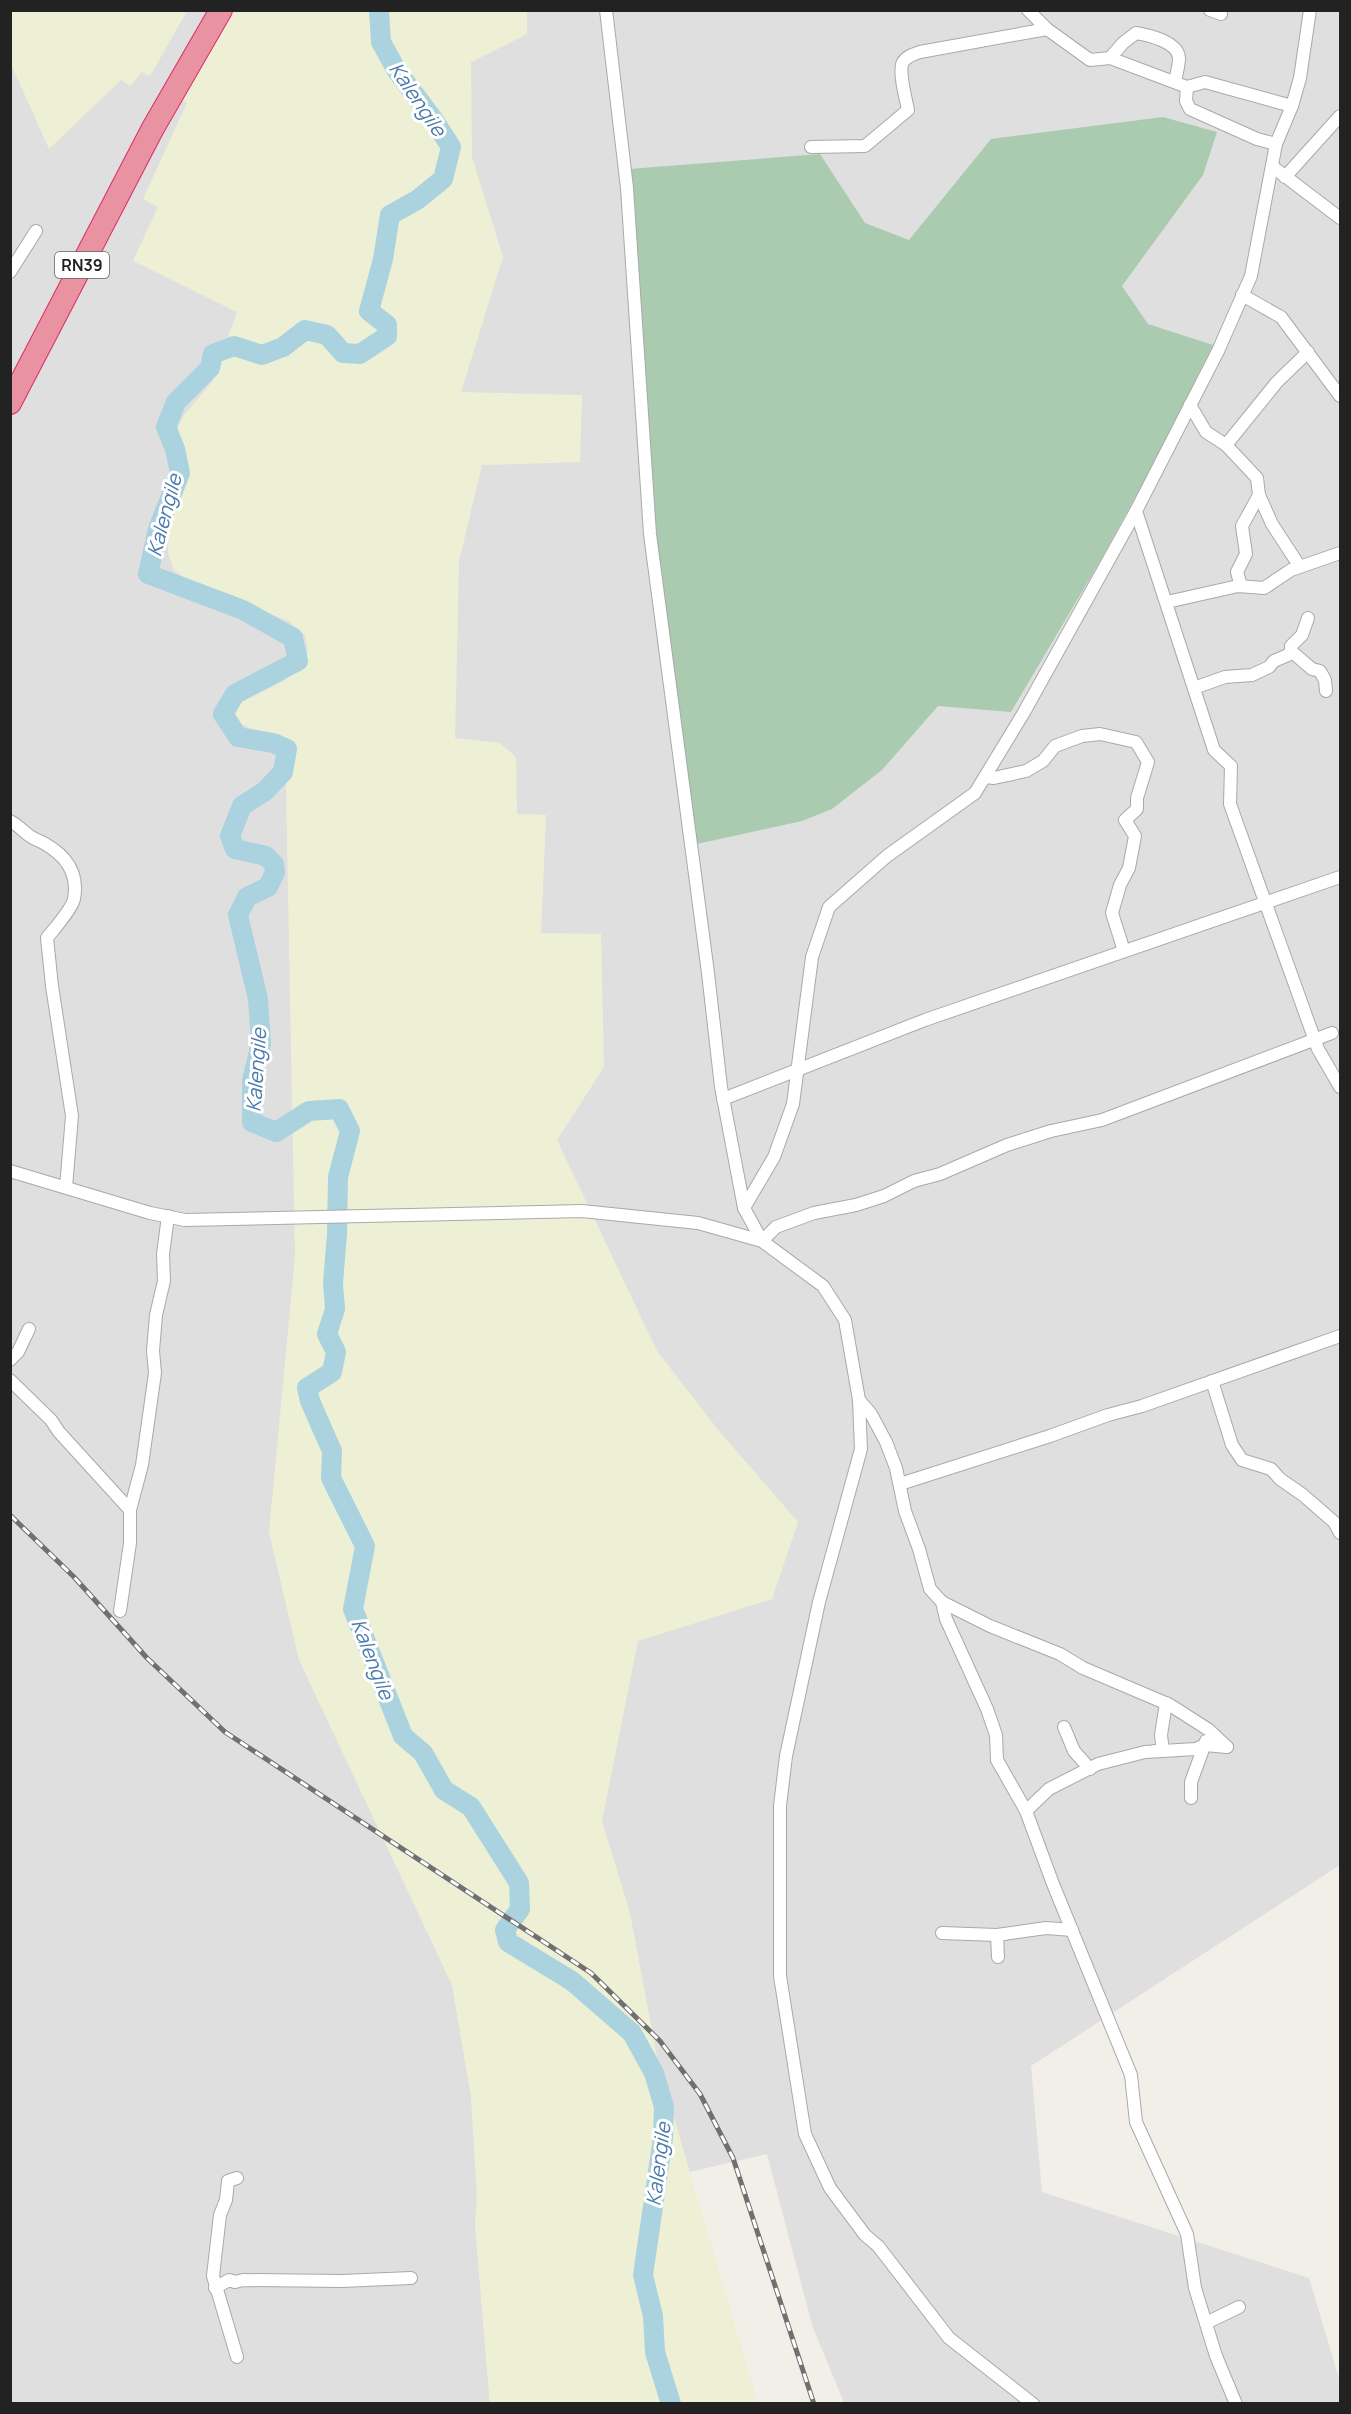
<svg xmlns="http://www.w3.org/2000/svg" width="1351" height="2414" font-family="Manrope,sans-serif">
	<style>
		.residential { fill: #e0dfdf }
		.farmland { fill: #eef0d5 }
		.cemetery { fill: #aacbaf }
		.lines { fill: none; stroke-linecap: round; stroke-linejoin: round }
		.river { stroke: #aad3df; stroke-width: 20 }
		.street-casing { stroke: #a9a9a9; stroke-width: 14 }
		.highway-casing { stroke: #dc2a67; stroke-width: 24 }
		.street { stroke: #fff; stroke-width: 12 }
		.highway { stroke: #e892a2; stroke-width: 22 }
		.rail-casing { stroke: #707070; stroke-width: 5 }
		.rail { stroke: #fff; stroke-width: 3; stroke-dasharray: 9; stroke-linecap: butt }
		.labels { text-anchor: middle; dominant-baseline: central; stroke-width: 6; stroke-linejoin: round; paint-order: stroke }
		.shield { fill: #fff; stroke: #646464; stroke-width: 1.5 }
		.shield-label { font-size: 16px; font-weight: bold; fill: #222 }
		.water-label { font-size: 20px; font-style: italic; fill: #4a7aab; stroke: #fff }
	</style>
	<rect width="100%" height="100%" fill="#f2efe9"/>
	<polygon class="residential" points="11,11 1340,11 1340,1865 1031,2066 1042,2192 1309,2278 1340,2382 1340,2403 844,2403 812,2325 767,2154 475,2222 490,2403 11,2404"/>
	<g class="farmland">
		<polygon points="10,11 11,10 187,11 150,76 141,72 131,86 121,80 49,149 11,64"/>
		<polygon points="220,11 527,11 527,34 471,62 472,157 503,257 461,392 582,395 580,462 482,465 459,561 455,738 500,743 516,757 517,814 546,815 541,933 601,934 604,1067 557,1140 657,1351 719,1431 798,1522 772,1599 638,1641 602,1821 630,1913 659,2067 758,2403 490,2403 475,2222 477,2201 471,2097 452,1985 299,1660 269,1532 295,1257 286,785 294,757 290,744 281,735 258,732 238,722 233,712 242,702 282,682 300,669 308,651 305,635 289,621 254,608 232,595 211,593 188,581 174,570 168,553 168,529 174,505 183,484 187,462 178,428 184,415 212,382 237,312 133,261 158,207 143,199 187,103 172,93"/>
	</g>
	<polygon class="cemetery" points="1163,117 1217,132 1203,175 1122,286 1148,324 1213,345 1149,472 1099,563 1011,712 938,706 882,770 832,809 802,821 697,844 655,532 629,169 820,154 865,223 909,240 991,139"/>
	<g class="lines">
		<polyline class="river" points="379,10 381,42 397,71 433,119 451,147 443,179 417,200 390,215 383,259 369,311 387,325 387,336 360,354 343,353 327,335 305,330 283,347 262,355 234,346 213,354 210,368 176,402 166,427 175,449 180,473 158,529 148,574 243,610 293,638 298,661 235,694 223,714 238,737 273,743 287,749 283,772 265,791 242,806 230,836 235,849 266,856 274,864 275,872 268,887 247,897 238,915 258,999 261,1044 252,1080 252,1122 276,1132 309,1111 339,1109 350,1131 338,1177 337,1234 333,1283 335,1309 327,1334 336,1352 332,1372 307,1388 310,1401 332,1451 331,1478 365,1546 353,1609 403,1736 423,1753 444,1790 471,1807 519,1883 520,1909 505,1930 508,1942 572,1981 632,2033 654,2073 664,2107 663,2138 643,2275 653,2316 655,2352 671,2404"/>
		<defs>
			<g id="street">
				<polyline points="606,10 627,188 650,534 708,973 721,1087 744,1208 762,1241 776,1227 814,1213 856,1205 884,1196 914,1181 940,1174 1007,1145 1051,1131 1102,1120 1332,1033"/>
				<polyline points="1028,10 1047,29 1090,60 1110,58 1187,87 1186,101 1190,109 1257,139 1276,144"/>
				<polyline points="1210,10 1221,14"/>
				<path d="M1110,58L1123,43L1136,33C1149,35 1178,42 1179,58C1179,66 1176,75 1175,82"/>
				<polyline points="1187,87 1205,82 1292,106"/>
				<path d="M811,147L865,146L908,110C906,99 898,71 903,62C907,56 914,54 920,52L1047,29"/>
				<polyline points="1273,167 1340,218"/>
				<polyline points="1285,177 1340,116"/>
				<polyline points="10,272 36,231"/>
				<polyline points="1242,295 1281,317 1340,396"/>
				<polyline points="1190,405 1206,432 1226,445 1277,382 1308,352"/>
				<polyline points="1226,445 1257,478 1259,495 1242,526 1246,554 1237,572 1241,586"/>
				<polyline points="1259,495 1272,524 1300,567"/>
				<polyline points="1136,511 1214,750 1231,766 1230,804 1318,1049 1340,1087"/>
				<polyline points="1167,602 1238,586 1264,588 1291,570 1340,553"/>
				<polyline points="1308,618 1302,635 1291,646 1291,651 1312,669 1320,671 1325,680 1326,691"/>
				<polyline points="1194,688 1225,677 1252,675 1269,667 1274,661 1288,655 1291,651"/>
				<polyline points="985,777 994,778 1026,771 1043,761 1055,746 1082,736 1100,734 1136,742 1148,762 1137,798 1137,809 1125,820 1135,836 1129,868 1120,885 1112,913 1124,951"/>
				<path d="M10,821C20,826 25,834 33,838C59,849 80,867 74,899C72,909 54,929 47,938L52,986L72,1116L66,1187"/>
				<polyline points="723,1099 925,1020 1340,877"/>
				<polyline points="10,1171 150,1213 185,1220 582,1211 698,1223 762,1241 823,1286 845,1320 859,1400 861,1449 819,1602 786,1756 780,1806 780,1976 805,2134 830,2188 865,2235 878,2246 949,2338 1033,2404"/>
				<polyline points="744,1208 774,1157 793,1104 812,957 829,907 887,856 975,793 1023,714 1136,511 1218,351 1251,276 1276,144 1292,106 1300,78 1310,10"/>
				<polyline points="10,1360 18,1352 29,1329"/>
				<polyline points="10,1380 51,1420 59,1432 130,1510"/>
				<polyline points="1212,1381 1232,1445 1242,1460 1271,1469 1280,1479 1303,1495 1334,1522 1340,1533"/>
				<polyline points="859,1400 871,1414 886,1442 896,1468 905,1511 919,1549 930,1589 942,1602 946,1619 987,1709 996,1735 997,1760 1026,1811 1053,1884 1131,2075 1136,2122 1187,2234 1195,2288 1216,2356 1236,2404"/>
				<polyline points="900,1484 1050,1436 1108,1415 1142,1406 1340,1336"/>
				<polyline points="942,1602 990,1626 1060,1654 1083,1668 1170,1705 1209,1730 1227,1747"/>
				<polyline points="120,1611 130,1543 130,1510 142,1465 155,1373 153,1351 156,1315 164,1281 163,1254 168,1216"/>
				<polyline points="1064,1727 1074,1751 1090,1769"/>
				<polyline points="1155,1751 1163,1751 1161,1735 1166,1703"/>
				<polyline points="1191,1798 1191,1782 1206,1741"/>
				<polyline points="1026,1811 1049,1789 1098,1764 1145,1752 1196,1749 1205,1745 1227,1747"/>
				<polyline points="942,1933 997,1935 1046,1928 1072,1930"/>
				<polyline points="997,1935 998,1957"/>
				<polyline points="237,2178 228,2181 226,2200 220,2215 213,2276 237,2357"/>
				<polyline points="215,2288 229,2280 235,2282 243,2280 342,2281 411,2278"/>
				<polyline points="1206,2323 1239,2307"/>
			</g>
			<polyline id="highway" points="10,403 153,128 221,10"/>
		</defs>
		<use href="#street" class="street-casing"/>
		<use href="#highway" class="highway-casing"/>
		<use href="#street" class="street"/>
		<use href="#highway" class="highway"/>
		<defs>
			<polyline id="rail" points="10,1515 74,1577 147,1658 225,1732 591,1973 660,2041 700,2094 733,2158 814,2404"/>
		</defs>
		<use href="#rail" class="rail-casing"/>
		<use href="#rail" class="rail"/>
	</g>
	<g class="labels">
		<rect class="shield" x="55" y="252" width="54" height="26" rx="4.5"/>
		<g class="shield-label">
			<text x="82" y="265">RN39</text>
		</g>
		<g class="water-label">
			<text transform="translate(418 99) rotate(56)">Kalengile</text>
			<text transform="translate(164 515) rotate(-75)">Kalengile</text>
			<text transform="translate(256 1070) rotate(-86)">Kalengile</text>
			<text transform="translate(373 1659) rotate(69)">Kalengile</text>
			<text transform="translate(658 2164) rotate(-83)">Kalengile</text>
		</g>
	</g>
	<rect width="1351" height="2414" fill="none" stroke="#222222" stroke-width="24"/>
</svg>
